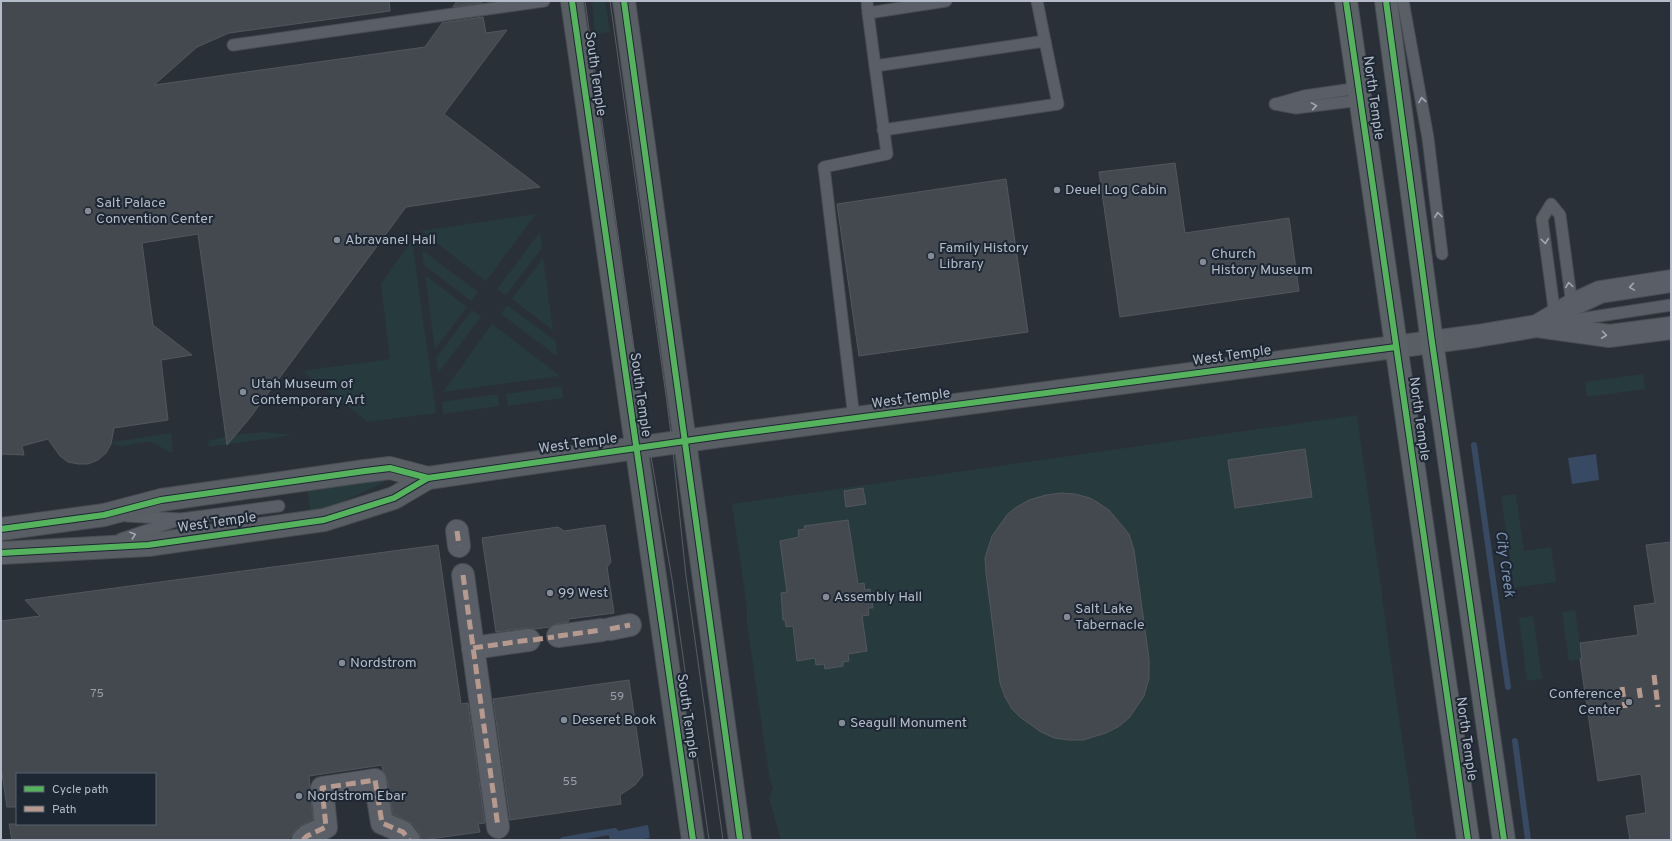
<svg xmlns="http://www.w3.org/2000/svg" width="1672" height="841" font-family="Overpass,sans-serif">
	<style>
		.green { fill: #273a3e }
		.water { fill: #384963 }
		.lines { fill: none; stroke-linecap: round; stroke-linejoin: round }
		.stream { stroke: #384963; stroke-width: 6 }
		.building { fill: #444950; stroke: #52575f }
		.lane-casing { stroke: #484c53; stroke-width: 13 }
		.street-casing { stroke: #484c53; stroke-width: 24 }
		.secondary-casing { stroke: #484c53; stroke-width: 24 }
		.primary-casing { stroke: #484c55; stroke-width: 24 }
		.lane { stroke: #5a5e66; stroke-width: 11 }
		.street { stroke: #5a5e66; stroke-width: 22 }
		.secondary { stroke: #595d64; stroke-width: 22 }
		.primary { stroke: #5c6168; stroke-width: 22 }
		.tram { stroke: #595d64; stroke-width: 1 }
		.quiet { stroke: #b69a8f; stroke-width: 5; stroke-dasharray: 10 5; stroke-linecap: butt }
		.cycleway-casing { stroke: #1d2633; stroke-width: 8 }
		.cycleway { stroke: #56b35d; stroke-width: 6 }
		.oneway { stroke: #a2a9b5 }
		.poi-dot { fill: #848b96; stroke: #1d2633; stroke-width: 1.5 }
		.labels { text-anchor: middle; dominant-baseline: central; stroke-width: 4; stroke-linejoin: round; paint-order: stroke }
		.number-label { font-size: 12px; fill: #989fab }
		.street-label { font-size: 14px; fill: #b4bcc9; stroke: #1d2633 }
		.poi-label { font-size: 14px; fill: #b4bcc9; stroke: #1d2633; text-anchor: start }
		.water-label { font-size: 15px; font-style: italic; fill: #7c92b1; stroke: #1d2633 }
	</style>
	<rect width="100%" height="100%" fill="#2a3038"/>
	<g class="green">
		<polygon points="592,1 605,1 610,32 595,34"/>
		<polygon points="536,214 486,281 421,231"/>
		<polygon points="540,232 542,248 506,295 497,289"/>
		<polygon points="412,240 436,413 368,422 302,371 390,359 381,284"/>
		<polygon points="422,250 478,292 471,301 424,265"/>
		<polygon points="543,258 553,330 512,299"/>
		<polygon points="425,275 467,307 435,349"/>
		<polygon points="507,305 556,341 557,356 501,314"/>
		<polygon points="472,310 481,317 438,373 436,358"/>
		<polygon points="492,324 560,376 443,392"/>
		<polygon points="1643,374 1645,389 1587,397 1585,382"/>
		<polygon points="562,386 563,398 508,406 506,394"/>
		<polygon points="498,394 499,406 443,414 442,402"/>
		<polygon points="1357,415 1398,711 1417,840 781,840 769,798 773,788 770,781 747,623 747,607 732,504"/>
		<polygon points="264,432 294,435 209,447 208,441 230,435"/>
		<path d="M171,433L173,452C164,452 159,443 150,442C137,441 126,449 112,444L113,442Z"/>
		<polygon points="384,479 384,482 381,484 320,512 311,514 307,487"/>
		<polygon points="1516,494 1524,551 1551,547 1556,582 1514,588 1501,496"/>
		<polygon points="1575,610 1582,659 1569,661 1562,612"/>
		<polygon points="1533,616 1542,679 1527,681 1519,618"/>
	</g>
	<g class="water">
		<polygon points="1596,454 1599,480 1572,484 1568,458"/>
		<polygon points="648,825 650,838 636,840 610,840 608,833"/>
	</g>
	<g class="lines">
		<g class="stream">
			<polyline points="1474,445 1508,687"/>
			<polyline points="1515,741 1528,840"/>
			<polyline points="563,840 615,831"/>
		</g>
	</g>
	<g class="building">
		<polygon points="1,1 389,1 390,11 229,33 197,47 154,85 425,47 442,23 483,17 486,33 507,30 444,114 540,187 406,207 249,419 227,445 198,234 142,243 153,325 192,355 161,360 168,420 114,428 111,444 106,453 98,460 88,464 78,464 68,462 60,456 48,439 22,446 24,455 1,454"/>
		<polygon points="457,1 481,1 482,3 453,7"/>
		<polygon points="1175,163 1185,233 1289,218 1299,291 1120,317 1099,172"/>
		<polygon points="1006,179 1028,332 859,356 837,204"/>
		<polygon points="1305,449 1312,497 1235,508 1228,460"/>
		<polygon points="863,488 866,504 846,507 844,491"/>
		<polygon points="1061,493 1075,494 1090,498 1100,504 1109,510 1129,534 1134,550 1149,659 1149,678 1144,696 1129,718 1118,727 1106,733 1083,740 1068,740 1054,738 1041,732 1020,717 1012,709 1005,697 1000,683 986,573 985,558 992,536 1007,515 1015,508 1029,500 1046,495"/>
		<polygon points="848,520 858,584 864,583 865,590 870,589 873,608 868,608 869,615 862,616 867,651 848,654 849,661 843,662 843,666 825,669 824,664 816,665 815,658 797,661 793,626 786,627 785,620 783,620 781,593 787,592 780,541 799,537 798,530 805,529 804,526"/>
		<polygon points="605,525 611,562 607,567 614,613 569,619 568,622 556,624 550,627 535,629 527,628 496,632 482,538 558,527 564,531"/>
		<polygon points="1671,542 1671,840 1630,840 1626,816 1646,813 1641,774 1598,781 1580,659 1582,659 1580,643 1638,635 1634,606 1655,603 1646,545"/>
		<polygon points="438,545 461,704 468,703 485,823 478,824 480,832 422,840 419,832 413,824 393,814 387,778 383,771 382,765 309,776 313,819 298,827 288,840 12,840 9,824 155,824 155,774 17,774 17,807 7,807 1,767 1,621 40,616 25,600"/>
		<polygon points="629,680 643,775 635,785 620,795 621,804 510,820 493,699"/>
	</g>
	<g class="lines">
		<defs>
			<g id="lane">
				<polyline points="867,1 868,13 946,1"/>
				<polyline points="1037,1 1045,41"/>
				<polyline points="1403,1 1428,138 1442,254"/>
				<polyline points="868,13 875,66"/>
				<polyline points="233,45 544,1"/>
				<polyline points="1275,104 1296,108 1361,100"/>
				<polyline points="1276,104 1304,96 1359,88"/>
				<polyline points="1555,316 1542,219 1551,204 1560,215 1572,305"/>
				<polyline points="1560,322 1671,305"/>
				<polyline points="854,418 824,167 887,154 875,66 1045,41 1058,104 883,130"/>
				<polyline points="126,516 181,519 279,506"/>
				<polyline points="121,539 175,521"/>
			</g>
			<g id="street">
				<polyline points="1537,326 1609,336 1671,328"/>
				<polyline points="1432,342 1477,336 1537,326 1572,305 1600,292 1671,281"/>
				<polyline points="457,531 459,546"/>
				<polyline points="463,575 498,827"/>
				<polyline points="610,629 630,625"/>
				<polyline points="558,636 602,630"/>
				<polyline points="473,648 529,640"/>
				<polyline points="303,840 307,836 326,827 322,788 375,780 382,823 403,832 409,840"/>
			</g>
			<g id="secondary">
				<polyline points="572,1 693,840"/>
				<polyline points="624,1 740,840"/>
				<polyline points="1,529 104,515 161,500 365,471 390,468 428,478"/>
				<polyline points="1,553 148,545 324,520 394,498 428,478 727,435 1432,342"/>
			</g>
			<g id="primary">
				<polyline points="1346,1 1468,840"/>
				<polyline points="1386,1 1432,342 1504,840"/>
			</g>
		</defs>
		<use href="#lane" class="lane-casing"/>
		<use href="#street" class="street-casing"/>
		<use href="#secondary" class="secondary-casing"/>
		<use href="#primary" class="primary-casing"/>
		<use href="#lane" class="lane"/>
		<use href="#street" class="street"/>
		<use href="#secondary" class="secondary"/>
		<use href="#primary" class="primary"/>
		<g class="tram">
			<polyline points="585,1 641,398 672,579 709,840"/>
			<polyline points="610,1 666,395 672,442 686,576 723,840"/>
		</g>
		<g class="quiet">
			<polyline points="457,531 459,546"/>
			<polyline points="463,575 498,827"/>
			<polyline points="610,629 630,625"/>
			<polyline points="558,636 602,630"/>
			<polyline points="533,640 554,637"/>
			<polyline points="473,648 529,640"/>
			<polyline points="1654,675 1658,707"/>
			<polyline points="1622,687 1625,708"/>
			<polyline points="1639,688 1641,701"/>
			<polyline points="303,840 307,836 326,827 322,788 375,780 382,823 403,832 409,840"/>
		</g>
		<defs>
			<g id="cycleway">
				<polyline points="572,1 693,840"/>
				<polyline points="624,1 740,840"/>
				<polyline points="1346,1 1468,840"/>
				<polyline points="1386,1 1432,342 1504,840"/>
				<polyline points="1,529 104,515 161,500 365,471 390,468 428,478"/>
				<polyline points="1,553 148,545 324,520 394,498 428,478 727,435 1396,347"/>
			</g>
		</defs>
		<use href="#cycleway" class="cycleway-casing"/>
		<use href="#cycleway" class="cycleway"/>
	</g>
	<defs><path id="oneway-chevron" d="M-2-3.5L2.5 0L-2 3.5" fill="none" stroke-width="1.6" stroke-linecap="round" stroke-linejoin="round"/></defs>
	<g class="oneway">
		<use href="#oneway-chevron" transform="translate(1422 100) rotate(-100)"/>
		<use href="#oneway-chevron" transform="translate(1314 106) rotate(-9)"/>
		<use href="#oneway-chevron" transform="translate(1438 215) rotate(-97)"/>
		<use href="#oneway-chevron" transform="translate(1545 241) rotate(83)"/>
		<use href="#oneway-chevron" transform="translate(1569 285) rotate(-98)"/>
		<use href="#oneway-chevron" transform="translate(1632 287) rotate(171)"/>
		<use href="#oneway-chevron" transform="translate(1604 335) rotate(7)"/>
		<use href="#oneway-chevron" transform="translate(133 535) rotate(-19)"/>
	</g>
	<g class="poi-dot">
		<circle cx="1057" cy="190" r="4"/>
		<circle cx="88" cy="211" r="4"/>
		<circle cx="337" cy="240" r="4"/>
		<circle cx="931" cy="256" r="4"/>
		<circle cx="1203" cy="262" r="4"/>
		<circle cx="243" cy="392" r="4"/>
		<circle cx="550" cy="593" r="4"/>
		<circle cx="826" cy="597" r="4"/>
		<circle cx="1067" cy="617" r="4"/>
		<circle cx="342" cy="663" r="4"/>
		<circle cx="1629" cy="702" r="4"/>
		<circle cx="564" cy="720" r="4"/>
		<circle cx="842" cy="723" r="4"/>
		<circle cx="299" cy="796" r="4"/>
	</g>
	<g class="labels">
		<g class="number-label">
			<text x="97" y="694">75</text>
			<text x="617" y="697">59</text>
			<text x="570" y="782">55</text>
		</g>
		<g class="street-label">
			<text transform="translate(595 74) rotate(82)">South Temple</text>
			<text transform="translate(1373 98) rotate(82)">North Temple</text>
			<text transform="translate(1232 356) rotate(-8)">West Temple</text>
			<text transform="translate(640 395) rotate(82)">South Temple</text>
			<text transform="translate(911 399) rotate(-8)">West Temple</text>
			<text transform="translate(1419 419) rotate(82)">North Temple</text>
			<text transform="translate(578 444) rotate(-8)">West Temple</text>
			<text transform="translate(217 523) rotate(-8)">West Temple</text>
			<text transform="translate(687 716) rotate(82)">South Temple</text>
			<text transform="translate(1466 739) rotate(82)">North Temple</text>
		</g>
		<g class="poi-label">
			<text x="1065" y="190">Deuel Log Cabin</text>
			<text x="96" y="203">Salt Palace<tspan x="96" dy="16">Convention Center</tspan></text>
			<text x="345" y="240">Abravanel Hall</text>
			<text x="939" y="248">Family History<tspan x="939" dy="16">Library</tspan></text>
			<text x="1211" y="254">Church<tspan x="1211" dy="16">History Museum</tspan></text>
			<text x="251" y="384">Utah Museum of<tspan x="251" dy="16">Contemporary Art</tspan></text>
			<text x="558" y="593">99 West</text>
			<text x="834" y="597">Assembly Hall</text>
			<text x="1075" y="609">Salt Lake<tspan x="1075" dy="16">Tabernacle</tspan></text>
			<text x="350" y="663">Nordstrom</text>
			<text x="1621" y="694" text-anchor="end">Conference<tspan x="1621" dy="16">Center</tspan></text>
			<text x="572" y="720">Deseret Book</text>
			<text x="850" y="723">Seagull Monument</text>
			<text x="307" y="796">Nordstrom Ebar</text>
		</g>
		<g class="water-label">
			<text transform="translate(1504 564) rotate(82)">City Creek</text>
		</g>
	</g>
	<rect width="1672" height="841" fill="none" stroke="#b4bcc9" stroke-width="4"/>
	<rect x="16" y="773" width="140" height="52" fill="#1d2633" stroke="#59626f"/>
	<rect x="24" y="786" width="20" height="6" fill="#56b35d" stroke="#59626f"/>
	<text x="52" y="793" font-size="12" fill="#b4bcc9">Cycle path</text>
	<rect x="24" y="806" width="20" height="6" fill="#b69a8f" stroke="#59626f"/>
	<text x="52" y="813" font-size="12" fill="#b4bcc9">Path</text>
</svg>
